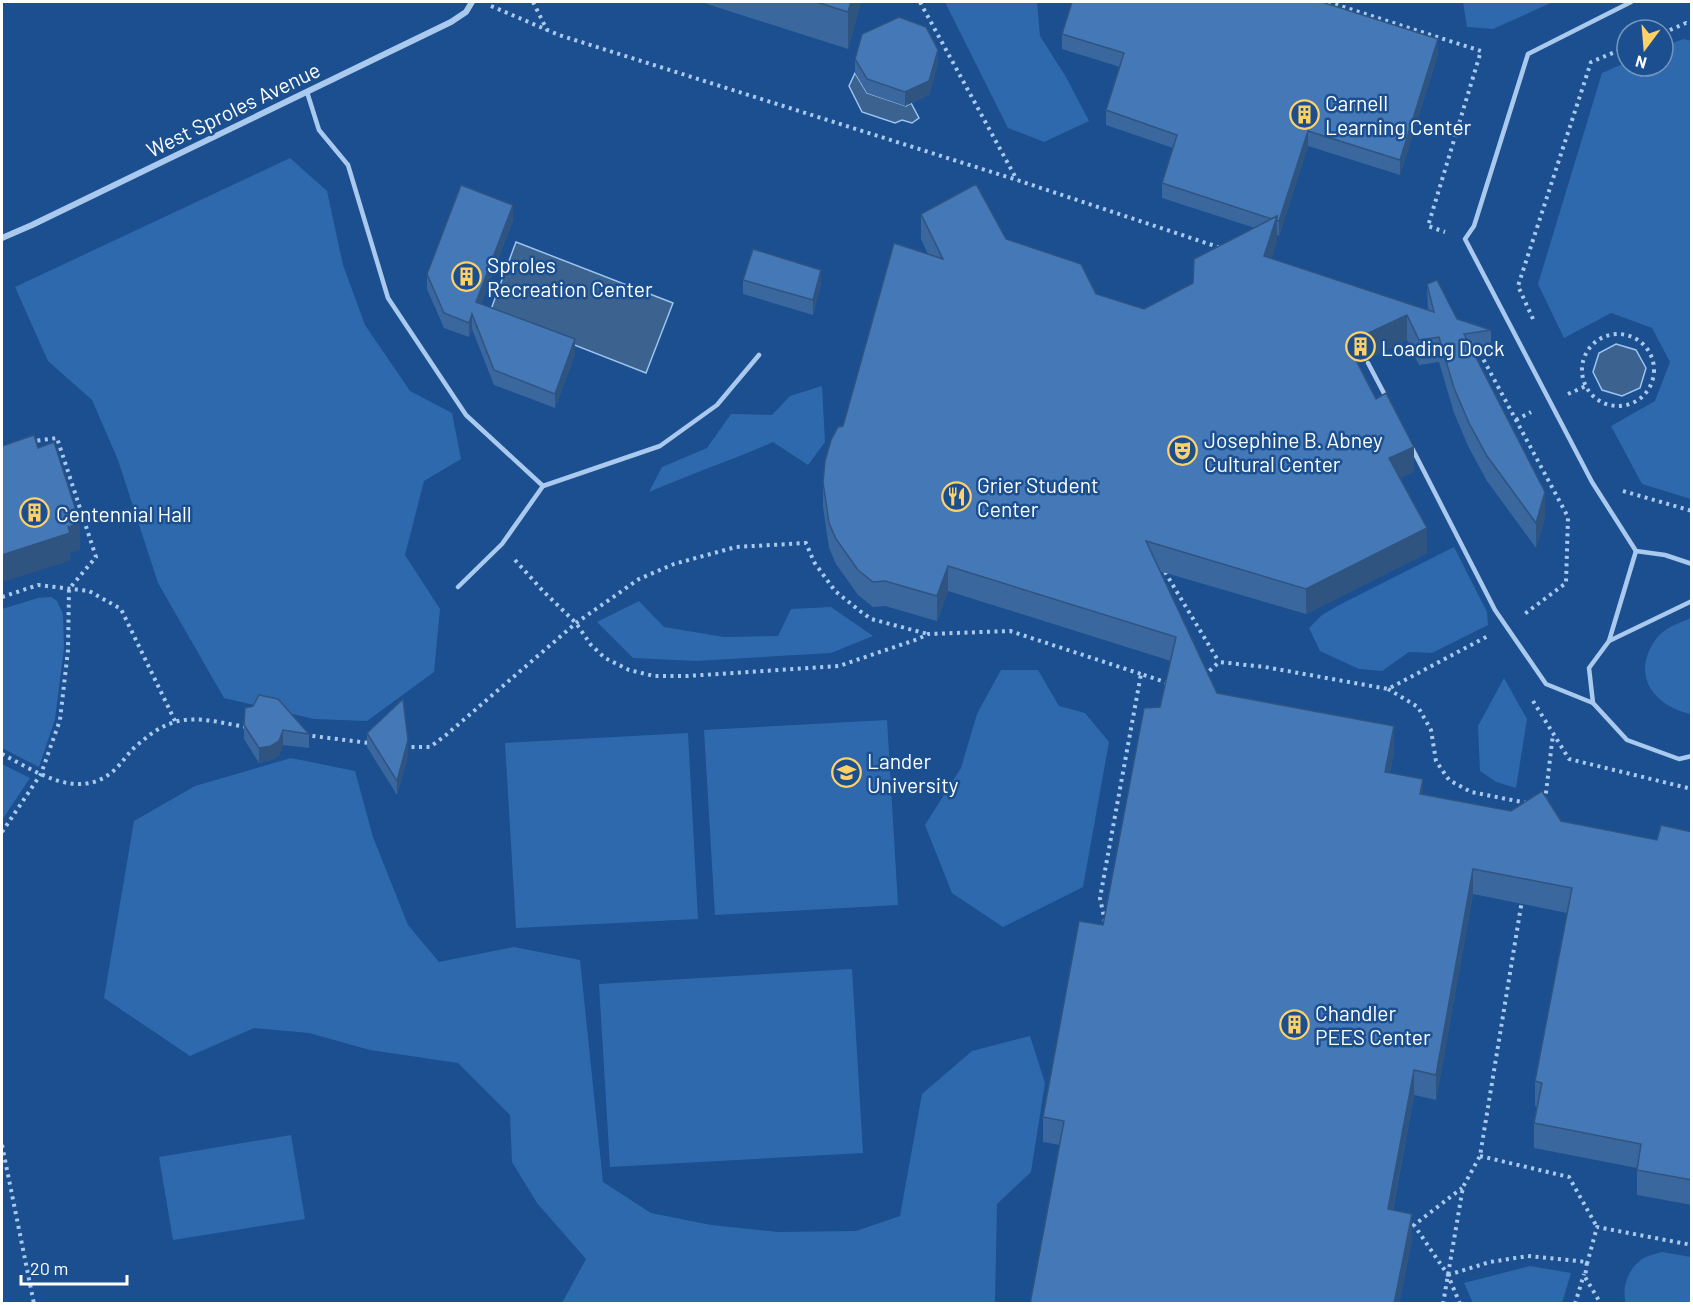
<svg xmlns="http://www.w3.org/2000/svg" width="1693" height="1305" font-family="Barlow,sans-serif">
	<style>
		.green { fill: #2e69ad }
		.water { fill: #3c6290; stroke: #9cc4f0; stroke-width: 1.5 }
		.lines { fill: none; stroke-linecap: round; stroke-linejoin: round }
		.path { stroke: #a9c9ee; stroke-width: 4; stroke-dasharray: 3 4.5; stroke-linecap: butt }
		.lane { stroke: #a9c9ee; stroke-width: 4.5 }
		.street { stroke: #a9c9ee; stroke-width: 6 }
		.wall { fill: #3a679d }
		.shaded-wall { fill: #305480 }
		.building { fill: #4478b7; stroke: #305480; stroke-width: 1.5 }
		.labels { text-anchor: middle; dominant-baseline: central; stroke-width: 5; stroke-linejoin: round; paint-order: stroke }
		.poi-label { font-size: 21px; fill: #fff; stroke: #1b4f8f; text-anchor: start }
		.street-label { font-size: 21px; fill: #fff; stroke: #1b4f8f }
	</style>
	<rect width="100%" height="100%" fill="#1b4f8f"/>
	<g class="green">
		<polygon points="945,2 1037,2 1040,36 1066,77 1089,121 1044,142 1008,128"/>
		<polygon points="1463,2 1553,2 1493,29 1467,27"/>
		<polygon points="1683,39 1692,41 1691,499 1642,484 1611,426 1655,401 1670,362 1652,328 1611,313 1564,338 1538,284 1602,73 1627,62 1627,66 1663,66 1663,47"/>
		<polygon points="290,158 327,191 343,265 365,325 410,391 452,413 461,459 424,481 405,555 440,609 434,672 367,721 314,719 224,698 158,583 118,460 92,400 48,361 15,287"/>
		<path d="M822,386L825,442L808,465L773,442C732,460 690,474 649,492L662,467L707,448L731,414L772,415L790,396Z"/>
		<polygon points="1454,547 1487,612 1488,625 1432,653 1409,652 1382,671 1359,669 1320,651 1309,628 1322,615 1341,604"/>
		<polygon points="51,597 57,601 63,614 64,648 55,719 39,767 2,748 2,609 38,598"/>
		<polygon points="639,601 664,627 724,637 778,636 791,609 831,607 873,636 831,653 696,661 633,658 597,622"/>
		<path d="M1691,618V714C1654,706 1630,675 1656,639C1664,628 1679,623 1691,618Z"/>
		<polygon points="1001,670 1038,670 1059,706 1085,713 1109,742 1083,887 1003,927 952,893 925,825 961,768 977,714"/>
		<polygon points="1504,678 1527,719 1516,788 1496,782 1480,771 1478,726"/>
		<polygon points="887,720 898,905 715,915 704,730"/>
		<polygon points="688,733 698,919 516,928 505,743"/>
		<polygon points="291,758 355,771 373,837 408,925 439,962 514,947 580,960 603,1182 651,1213 711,1225 778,1232 856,1231 900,1216 922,1094 972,1051 1030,1036 1045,1083 1031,1172 997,1204 995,1303 562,1303 586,1259 537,1203 512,1162 510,1115 458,1063 370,1050 309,1033 254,1028 190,1056 104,998 134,821 195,786"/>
		<polygon points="2,764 30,778 2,820"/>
		<polygon points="852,969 863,1153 610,1167 599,984"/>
		<polygon points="291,1135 305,1219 173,1240 159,1157"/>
		<path d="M1662,1252L1691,1257V1303H1626C1621,1288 1629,1266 1644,1258C1649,1255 1656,1254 1662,1252Z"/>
		<polygon points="1530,1266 1571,1273 1562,1303 1473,1303 1464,1283"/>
	</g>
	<g class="water">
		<polygon points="855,73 867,93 906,106 911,103 919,118 912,123 902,120 895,123 862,112 849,86"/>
		<polygon points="516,242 673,303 646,373 490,312"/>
		<polygon points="1616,344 1636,350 1646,368 1640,388 1622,396 1602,390 1593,372 1599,353"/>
	</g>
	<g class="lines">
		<g class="path">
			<polyline points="533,2 547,30"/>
			<polyline points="920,2 1017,180"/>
			<polyline points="1328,2 1481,51 1428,226 1445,232"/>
			<polyline points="491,6 559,35 1017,180 1221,248"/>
			<polyline points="1663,33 1686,23 1692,25"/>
			<polyline points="1533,319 1518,286 1591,62 1627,47"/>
			<circle cx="1618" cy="370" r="36"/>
			<polyline points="1480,353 1568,517 1566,583 1522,616"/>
			<polyline points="1568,394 1586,386"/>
			<polyline points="1516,420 1531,412"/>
			<polyline points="1623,491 1692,511"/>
			<polyline points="515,560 543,591 576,623 591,645 605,658 629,670 654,676 687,676 839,666 918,639 928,634 1010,631 1141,674"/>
			<polyline points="1165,572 1219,662"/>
			<polyline points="2,597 38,585 89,591 121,609 175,721"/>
			<polyline points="1204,676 1219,662 1265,667 1388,689 1488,636"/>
			<polyline points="1388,689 1418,707 1431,730 1436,761 1449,780 1471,792 1527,803"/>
			<polyline points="1533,701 1569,759 1692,789"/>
			<polyline points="305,735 369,743"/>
			<polyline points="404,747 430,747 446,735 576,623 639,579 674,564 736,547 806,543 814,562 835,591 860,611 871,619 928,634"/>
			<path d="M2,754C35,771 76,800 111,773C121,765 127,754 136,746C148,736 160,726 175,722C197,715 225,724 247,727"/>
			<polyline points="1545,801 1553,734"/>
			<polyline points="2,832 41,774 60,720 68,650 69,589 96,557 57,438 34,441"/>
			<polyline points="1105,922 1100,898 1141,674 1168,683"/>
			<polyline points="2,1145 34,1304"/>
			<polyline points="1480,1156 1569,1177 1597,1227"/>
			<polyline points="1587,1264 1597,1227 1692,1245"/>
			<polyline points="1448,1275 1490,1262 1528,1256 1587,1262 1585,1277 1601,1304"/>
			<polyline points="1443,1304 1463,1187 1480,1156 1522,900"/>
			<polyline points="1460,1304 1448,1275 1414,1225 1462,1188"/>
			<polyline points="1575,1304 1584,1274"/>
		</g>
		<g class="lane">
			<polyline points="1631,2 1528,54 1474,226 1465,239 1592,482 1636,551 1665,555 1692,564"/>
			<polyline points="307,92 319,130 348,165 388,298 466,415 543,486 660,446 717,405 759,355"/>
			<polyline points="1368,363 1387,399"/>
			<polyline points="1411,446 1495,610 1546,684 1593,703"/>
			<polyline points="1636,551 1609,641 1589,668 1593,703 1627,740 1679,759 1692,756"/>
			<polyline points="458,587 502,544 543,486"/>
			<polyline points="1609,641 1692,601"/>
		</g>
		<polyline class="street" points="2,238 32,225 451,22 466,12 472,2"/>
	</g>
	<g class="wall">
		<polygon points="701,2 861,2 848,49"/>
		<polygon points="1062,34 1438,54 1400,175 1308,146 1279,236 1277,235 1277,242 1271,259 1428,310 1427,284 1457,319 1491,330 1491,355 1476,357 1545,517 1536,548 1487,481 1469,448 1454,413 1439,362 1419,365 1407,340 1358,363 1414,472 1400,478 1427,553 1306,614 1159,571 1217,693 1394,751 1390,773 1423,794 1657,840 1692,832 1692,1205 1637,1195 1637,1168 1534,1148 1534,1123 1537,1107 1535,1106 1535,1081 1567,913 1473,894 1436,1100 1414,1095 1393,1210 1412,1239 1399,1304 1030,1304 1060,1145 1043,1142 1043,1117 1103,925 1160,707 1171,661 948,591 937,621 885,606 873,607 858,595 836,564 829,548 823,507 823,482 843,426 928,254 921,239 921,214 1006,239 1096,294 1144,309 1193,283 1255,228 1162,198 1162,183 1173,148 1106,125 1106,110 1120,67 1062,49"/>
		<polygon points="855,59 938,63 929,95 905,106 867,93 855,73"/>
		<polygon points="513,220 481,304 575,354 555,408 494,385 472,329 469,337 444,328 427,289 427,274"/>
		<polygon points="743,280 821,284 813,315 743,294"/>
		<polygon points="244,725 309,734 309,748 283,745 279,756 271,760 259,763 244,739"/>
		<polygon points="367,733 408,755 397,795 367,747"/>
	</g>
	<g class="shaded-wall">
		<polygon points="851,2 861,2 848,49 848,12"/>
		<polygon points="1438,39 1438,54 1400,175 1400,160"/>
		<polygon points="938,50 938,63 929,95 905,106 905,92"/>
		<polygon points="1308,131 1308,146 1279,236 1279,221"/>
		<polygon points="513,205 513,220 476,316 476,302"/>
		<polygon points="1277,216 1277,242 1264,282 1264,256"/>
		<polygon points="821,270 821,284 813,315 813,300"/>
		<polygon points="472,314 472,329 469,337 469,323"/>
		<polygon points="1407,315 1407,340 1347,368 1347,343"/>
		<polygon points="575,339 575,354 555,408 555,394"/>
		<polygon points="1414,447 1414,472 1389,483 1389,458"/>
		<polygon points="1545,492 1545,517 1536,548 1536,523"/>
		<polygon points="80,523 80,550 70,553 70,561 2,582 2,555 68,527"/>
		<polygon points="1427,528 1427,553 1306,614 1306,589"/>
		<polygon points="948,566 948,591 937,621 937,596"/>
		<polygon points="1394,726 1394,751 1385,797 1385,772"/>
		<polygon points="283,730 283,745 279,756 271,760 259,763 259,748"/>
		<polygon points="408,740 408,755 397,795 397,781"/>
		<polygon points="1423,779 1423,804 1420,794"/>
		<polygon points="1473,869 1473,894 1436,1100 1436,1075"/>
		<polygon points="1414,1070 1414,1095 1388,1234 1388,1209"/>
		<polygon points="1412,1214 1412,1239 1399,1304 1394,1304"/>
	</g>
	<g class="building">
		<polygon points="816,2 851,2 848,12"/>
		<polygon points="1072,2 1322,2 1438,39 1400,160 1308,131 1279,221 1277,221 1277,216 1272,219 1162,183 1177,135 1106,110 1124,53 1062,34"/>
		<polygon points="899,17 926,27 938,50 929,81 905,92 867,79 855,59 862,34"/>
		<polygon points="976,184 1006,239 1081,264 1096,294 1144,309 1193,283 1194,259 1277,216 1264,256 1434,312 1427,284 1437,280 1457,319 1491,330 1464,334 1545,492 1536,523 1487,456 1469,423 1454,388 1439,337 1419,340 1407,315 1347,343 1376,399 1386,393 1414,447 1389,458 1427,528 1306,589 1146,541 1217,693 1394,726 1385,772 1423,779 1420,794 1511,811 1542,791 1561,821 1657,840 1661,825 1692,832 1692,1180 1637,1170 1641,1144 1534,1123 1542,1083 1535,1081 1572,888 1473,869 1436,1075 1414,1070 1388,1209 1412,1214 1394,1304 1030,1304 1064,1121 1043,1117 1079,921 1103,925 1144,708 1160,707 1176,637 948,566 937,596 885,581 873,582 858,570 836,539 829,523 823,482 825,461 831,440 838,427 843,426 894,243 943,259 921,214"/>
		<polygon points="461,185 513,205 476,302 575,339 555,394 494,370 472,314 469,323 444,313 427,274"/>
		<polygon points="753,249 821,270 813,300 743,280"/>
		<polygon points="34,435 38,448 54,442 80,523 68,527 70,533 2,555 2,446"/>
		<polygon points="259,695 278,699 309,734 283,730 279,741 271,746 259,748 244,725 245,708 253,706"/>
		<polygon points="403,699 408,740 397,781 367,733"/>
	</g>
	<defs>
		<symbol id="building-ring" viewBox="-11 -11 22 22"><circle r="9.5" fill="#1b4f8f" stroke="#ffd166" stroke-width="1.5"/><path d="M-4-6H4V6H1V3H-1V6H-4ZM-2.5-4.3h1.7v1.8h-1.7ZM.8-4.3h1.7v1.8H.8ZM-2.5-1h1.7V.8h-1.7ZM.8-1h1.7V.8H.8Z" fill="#ffd166"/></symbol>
		<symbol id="theatre-ring" viewBox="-11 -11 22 22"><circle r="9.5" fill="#1b4f8f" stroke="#ffd166" stroke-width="1.5"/><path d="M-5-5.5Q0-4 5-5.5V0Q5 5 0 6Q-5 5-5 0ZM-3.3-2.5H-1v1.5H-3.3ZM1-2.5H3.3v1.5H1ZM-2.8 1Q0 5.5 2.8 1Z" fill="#ffd166"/></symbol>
		<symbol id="restaurant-ring" viewBox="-11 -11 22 22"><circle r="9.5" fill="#1b4f8f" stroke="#ffd166" stroke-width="1.5"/><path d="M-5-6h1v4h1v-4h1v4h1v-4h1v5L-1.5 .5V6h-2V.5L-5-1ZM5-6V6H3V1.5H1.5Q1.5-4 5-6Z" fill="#ffd166"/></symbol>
		<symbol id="university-ring" viewBox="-11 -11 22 22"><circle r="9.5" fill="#1b4f8f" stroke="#ffd166" stroke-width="1.5"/><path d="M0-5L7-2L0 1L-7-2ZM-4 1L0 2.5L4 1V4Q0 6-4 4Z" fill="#ffd166"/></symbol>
	</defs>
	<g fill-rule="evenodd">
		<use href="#building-ring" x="1288" y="98" width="33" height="33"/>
		<use href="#building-ring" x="450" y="260" width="33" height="33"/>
		<use href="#building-ring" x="1344" y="330" width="33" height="33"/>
		<use href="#theatre-ring" x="1166" y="434" width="33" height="33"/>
		<use href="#restaurant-ring" x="940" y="480" width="33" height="33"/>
		<use href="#building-ring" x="18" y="496" width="33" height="33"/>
		<use href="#university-ring" x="830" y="756" width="33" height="33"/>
		<use href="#building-ring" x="1278" y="1008" width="33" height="33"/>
	</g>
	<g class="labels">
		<g class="poi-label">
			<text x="1325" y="102">Carnell<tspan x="1325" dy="24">Learning Center</tspan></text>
			<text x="487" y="264">Sproles<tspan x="487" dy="24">Recreation Center</tspan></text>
			<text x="1381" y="347">Loading Dock</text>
			<text x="1204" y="439">Josephine B. Abney<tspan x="1204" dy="24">Cultural Center</tspan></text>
			<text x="977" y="484">Grier Student<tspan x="977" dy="24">Center</tspan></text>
			<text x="56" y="513">Centennial Hall</text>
			<text x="867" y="760">Lander<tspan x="867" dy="24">University</tspan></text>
			<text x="1315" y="1012">Chandler<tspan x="1315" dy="24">PEES Center</tspan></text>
		</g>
		<g class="street-label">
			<text transform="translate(233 109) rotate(-26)">West Sproles Avenue</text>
		</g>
	</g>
	<rect width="1693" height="1305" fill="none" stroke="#ffffff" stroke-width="6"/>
	<g transform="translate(1645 48) rotate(196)"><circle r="28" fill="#1b4f8f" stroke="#7695bc" stroke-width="1.5"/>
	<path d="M0-4.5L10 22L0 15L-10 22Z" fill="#ffd166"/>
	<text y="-9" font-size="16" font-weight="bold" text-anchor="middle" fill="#ffffff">N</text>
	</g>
	<path d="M21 1275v9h106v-9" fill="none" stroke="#ffffff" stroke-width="3"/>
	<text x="30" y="1275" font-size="18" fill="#ffffff" stroke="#1b4f8f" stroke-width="4.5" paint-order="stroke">20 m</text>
</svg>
